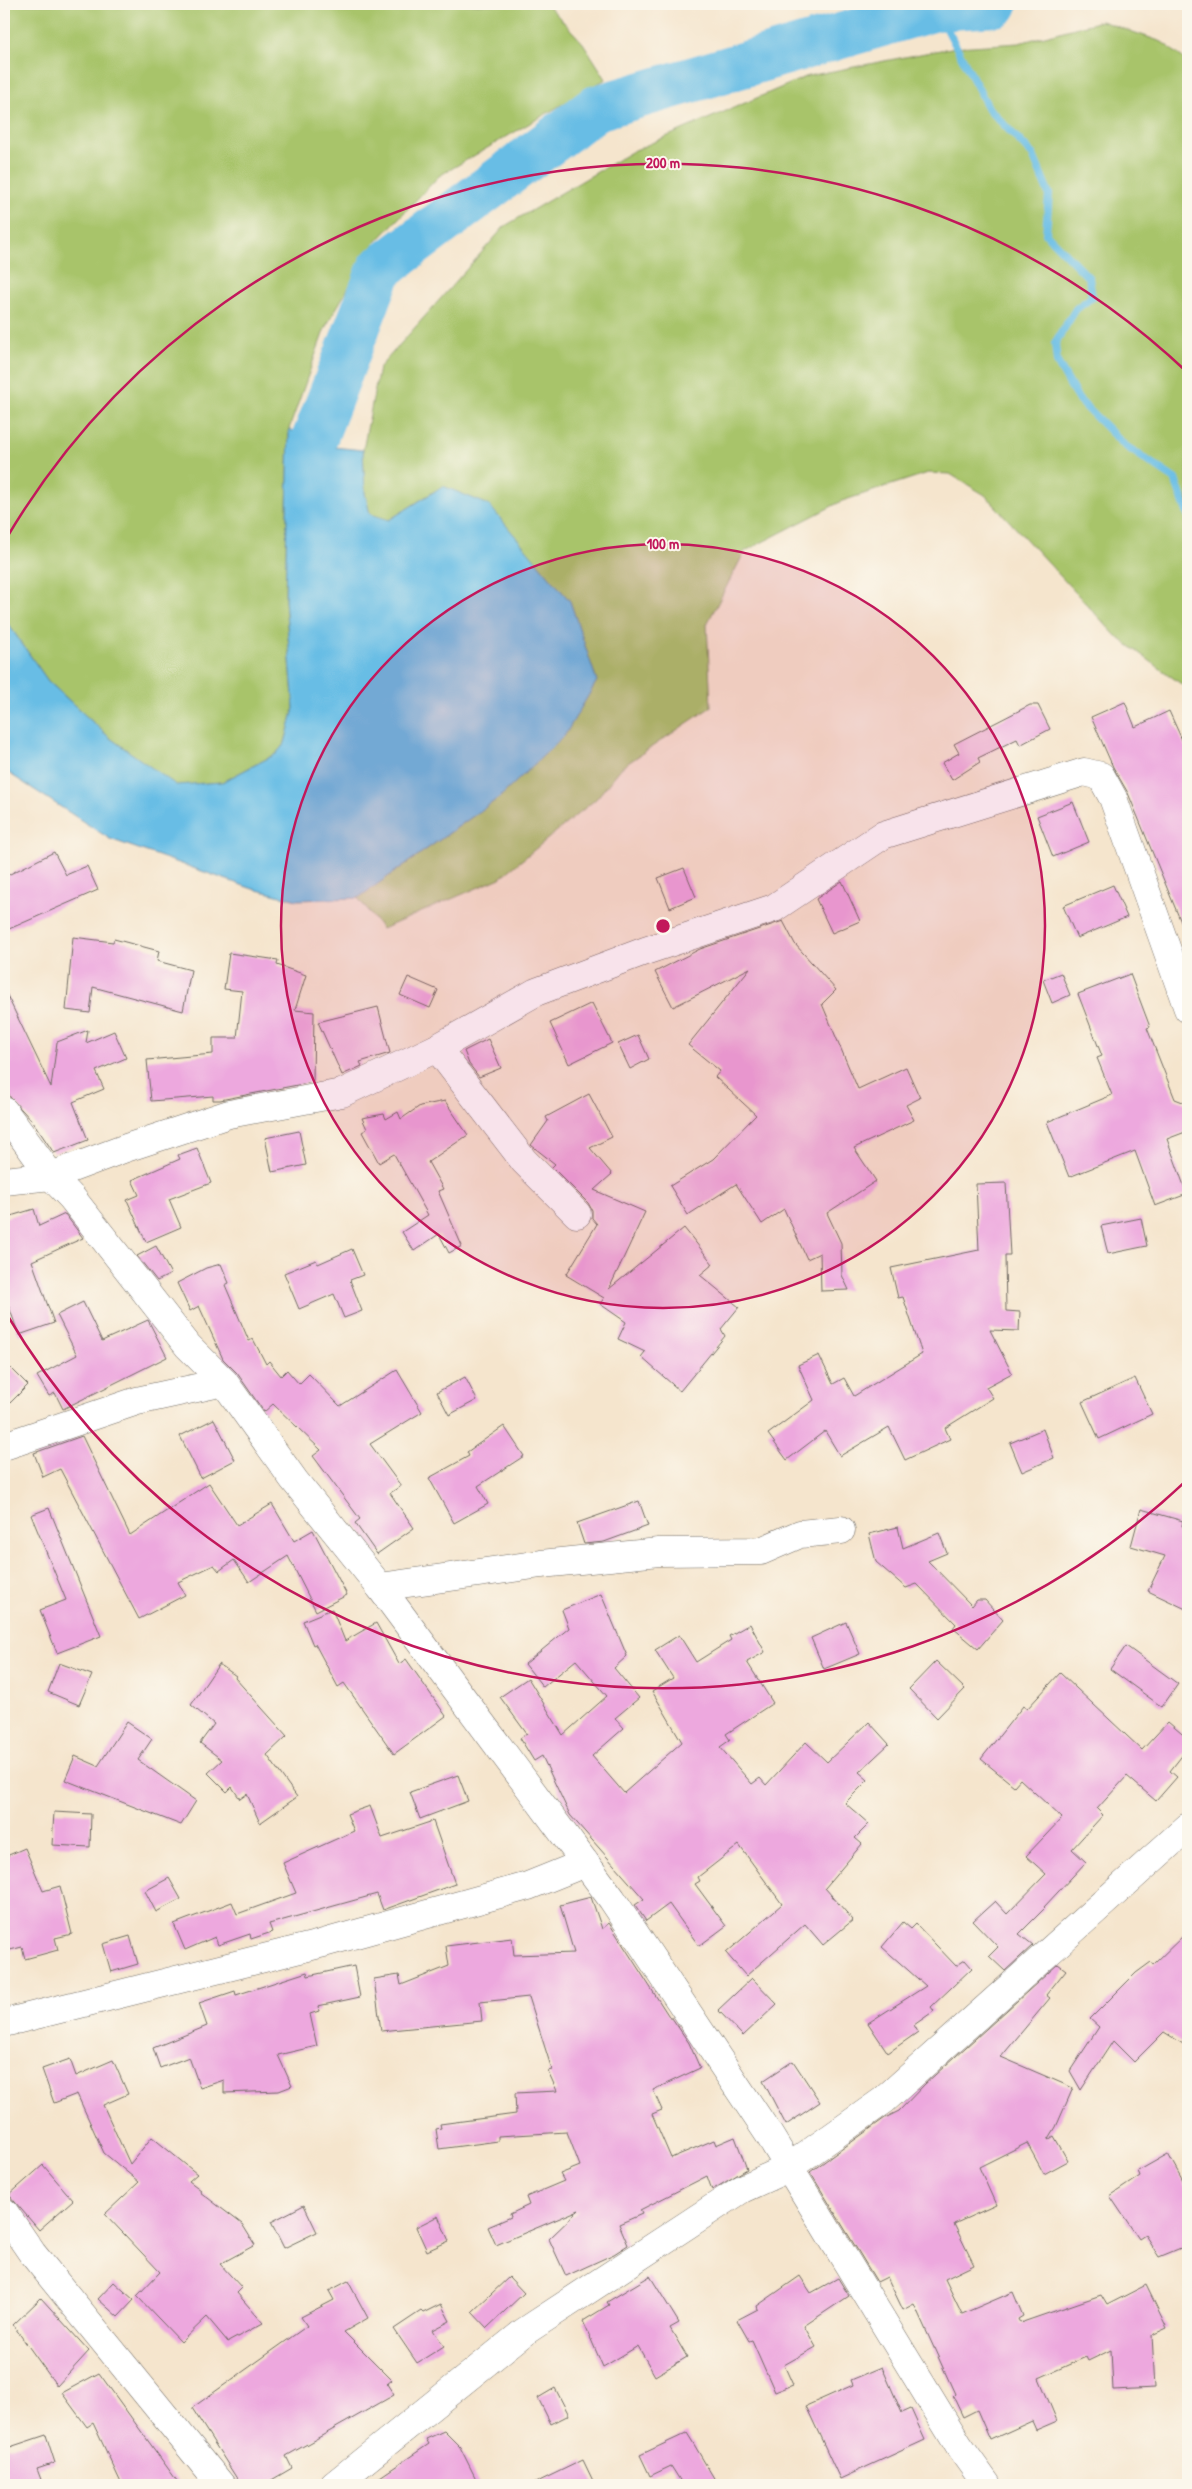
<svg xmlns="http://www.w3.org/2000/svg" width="1192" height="2489" font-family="'Patrick Hand',sans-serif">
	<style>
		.green { fill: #a8c46a; stroke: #6a784a }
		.water { fill: #68bde5; stroke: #4a7488 }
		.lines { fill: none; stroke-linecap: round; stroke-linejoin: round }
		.stream { stroke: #68bde5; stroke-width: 8 }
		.river { stroke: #68bde5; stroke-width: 46 }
		.building { fill: #eda8de }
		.minor-casing { stroke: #726c64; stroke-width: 29 }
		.minor { stroke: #fff; stroke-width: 28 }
		.ring { fill: none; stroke: #c2185b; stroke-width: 2.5 }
		.centre { fill: #c2185b; stroke: #fbf7ec; stroke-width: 2.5 }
		.ring-label { font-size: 15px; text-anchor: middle; font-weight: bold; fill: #c2185b; stroke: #fbf7ec; stroke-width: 4; stroke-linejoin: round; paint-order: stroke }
	</style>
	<rect width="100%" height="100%" fill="#fbf7ec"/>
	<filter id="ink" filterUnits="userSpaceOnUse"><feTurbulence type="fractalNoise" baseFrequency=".02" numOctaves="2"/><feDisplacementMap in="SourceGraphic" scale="10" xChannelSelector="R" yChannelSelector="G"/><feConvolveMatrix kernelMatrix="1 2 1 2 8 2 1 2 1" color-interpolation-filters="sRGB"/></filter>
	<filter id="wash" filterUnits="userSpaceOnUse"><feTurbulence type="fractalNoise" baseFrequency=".0096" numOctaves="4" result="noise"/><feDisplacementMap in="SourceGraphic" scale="20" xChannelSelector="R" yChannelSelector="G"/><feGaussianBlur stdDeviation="1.12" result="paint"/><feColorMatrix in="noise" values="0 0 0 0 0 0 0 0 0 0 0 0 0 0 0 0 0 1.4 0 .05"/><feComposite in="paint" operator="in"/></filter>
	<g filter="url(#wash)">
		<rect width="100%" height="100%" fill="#f5e5cd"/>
		<g class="green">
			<polygon points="4,4 547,4 583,43 606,79 439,176 374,244 325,328 289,429 285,600 294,708 285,743 276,754 222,782 176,786 110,738 48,681 4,618"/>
			<polygon points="1101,21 1162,42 1188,62 1188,689 1116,636 985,495 950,474 928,473 842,501 745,551 707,624 711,707 622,767 596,799 500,878 382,929 358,898 500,797 443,486 389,520 369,514 365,493 363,450 379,368 505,226 633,151 808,76 956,47 1019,43"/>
		</g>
		<polygon class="water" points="289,429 312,445 363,450 365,493 370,514 389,520 443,486 489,505 570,601 597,681 565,735 500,797 358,898 297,900 253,889 110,839 4,770 4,618 48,681 110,738 176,785 222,782 276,754 285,743 294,708 285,600"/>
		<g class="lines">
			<polyline class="stream" points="936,8 989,109 1033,155 1049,194 1046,234 1089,278 1092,297 1076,309 1055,343 1057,362 1078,399 1124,445 1175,479 1188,515"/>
			<polyline class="river" points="322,507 312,445 380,269 596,108 936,8 995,4"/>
		</g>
		<g id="blocks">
			<g class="building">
				<polygon points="1125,702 1135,727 1169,711 1188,753 1188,939 1128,793 1113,767 1091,717"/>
				<polygon points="1030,705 1038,705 1050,729 1020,745 1017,739 978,758 980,762 952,780 942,763 959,753 954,744"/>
				<polygon points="1073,802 1089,842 1053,857 1037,816"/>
				<polygon points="54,852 66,875 87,866 98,890 9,929 4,914 4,877"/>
				<polygon points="684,868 696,897 670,908 658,878"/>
				<polygon points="842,881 860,921 832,933 816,899"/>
				<polygon points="1113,885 1127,917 1077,938 1063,906"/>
				<polygon points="783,921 795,944 836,990 822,1004 858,1089 906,1067 920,1098 906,1105 914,1120 854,1148 876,1181 827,1213 841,1243 842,1275 849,1290 821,1291 820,1253 807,1259 784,1209 762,1224 736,1184 688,1215 670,1186 713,1159 756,1115 715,1077 720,1071 688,1045 750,968 673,1007 655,972 700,949"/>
				<polygon points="73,937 113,942 114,939 159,951 157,961 191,970 183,1011 93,987 90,1013 66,1010"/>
				<polygon points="229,953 278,960 277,965 306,975 295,1010 314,1012 313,1082 220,1100 213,1100 213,1096 151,1101 147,1060 213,1054 213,1038 237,1038 242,991 224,989"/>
				<polygon points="1061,973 1070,995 1052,1003 1043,980"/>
				<polygon points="1130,974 1150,1027 1147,1028 1175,1099 1188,1104 1188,1131 1167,1139 1187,1194 1155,1206 1135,1151 1069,1177 1047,1122 1112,1095 1097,1058 1102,1056 1078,994"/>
				<polygon points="408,977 438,990 430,1008 400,995"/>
				<polygon points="4,989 51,1087 57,1042 88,1030 86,1043 114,1031 126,1058 96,1071 104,1089 73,1102 88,1140 54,1153 33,1122 10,1097 4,1082"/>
				<polygon points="592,1003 612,1043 569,1064 550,1023"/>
				<polygon points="378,1007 390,1053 360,1062 362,1066 342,1075 318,1022"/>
				<polygon points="638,1035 649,1059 630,1069 618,1044"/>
				<polygon points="488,1039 501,1068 479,1077 469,1064 464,1051"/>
				<polygon points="589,1094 612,1137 590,1148 612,1174 594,1190 645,1212 609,1289 684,1228 713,1264 700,1275 739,1307 721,1329 725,1336 680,1391 641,1357 645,1352 618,1339 626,1322 600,1304 604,1298 566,1275 597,1224 592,1218 592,1210 588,1203 552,1167 555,1164 531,1145 548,1121 546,1117"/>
				<polygon points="445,1101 468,1135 428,1162 443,1189 438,1191 462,1246 449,1253 439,1234 414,1251 402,1232 428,1215 394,1154 379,1163 362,1132 367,1129 362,1118 384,1114 386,1119 398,1112 401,1119 420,1106"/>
				<polygon points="299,1131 306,1165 272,1172 265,1138"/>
				<polygon points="197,1148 211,1183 169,1199 181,1227 146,1242 127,1200 139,1195 132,1180 180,1159 178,1155"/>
				<polygon points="1006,1183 1010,1255 1005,1255 1006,1311 1020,1312 1019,1331 990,1330 1012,1373 986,1387 993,1398 945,1428 950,1439 905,1460 889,1427 840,1456 825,1431 787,1460 768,1434 814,1400 798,1365 819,1355 833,1384 844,1378 854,1396 922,1354 903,1297 898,1298 891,1268 979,1250 976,1184"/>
				<polygon points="34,1209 39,1226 65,1214 83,1238 32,1261 54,1323 19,1335 4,1293 4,1218"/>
				<polygon points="1141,1218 1147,1246 1108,1254 1101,1226"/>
				<polygon points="156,1246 171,1274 157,1281 137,1256"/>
				<polygon points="352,1249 363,1275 350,1280 362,1311 344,1318 334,1294 299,1309 284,1273 316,1260 318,1264"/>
				<polygon points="221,1264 229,1283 225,1285 249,1341 253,1339 266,1364 269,1361 281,1376 287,1370 299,1384 309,1374 340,1406 397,1370 422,1412 370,1444 401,1486 390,1493 414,1528 377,1554 355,1523 360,1519 313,1456 321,1450 273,1404 264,1412 237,1373 223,1359 199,1306 190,1311 177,1283 206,1268"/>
				<polygon points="83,1302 102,1341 148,1320 167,1357 63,1409 55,1393 49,1396 37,1376 77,1355 57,1315"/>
				<polygon points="4,1361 28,1385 4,1409"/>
				<polygon points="465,1377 477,1400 449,1415 437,1392"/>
				<polygon points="1135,1378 1152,1414 1099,1439 1082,1402"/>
				<polygon points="214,1419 235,1460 201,1478 180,1436"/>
				<polygon points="504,1426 524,1456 478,1486 488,1504 454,1523 429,1478 469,1456 467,1452"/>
				<polygon points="1043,1429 1054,1458 1022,1472 1010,1443"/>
				<polygon points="82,1436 130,1535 209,1483 237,1525 272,1504 294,1541 313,1530 347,1595 316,1611 288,1556 249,1582 234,1560 219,1571 214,1565 178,1582 185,1595 139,1619 60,1469 43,1477 34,1453"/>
				<polygon points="639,1501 648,1526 604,1542 584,1544 577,1523"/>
				<polygon points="49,1508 101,1636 57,1653 40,1610 66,1600 31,1515"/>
				<polygon points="1141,1509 1183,1521 1182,1526 1188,1528 1188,1610 1148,1591 1165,1556 1131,1546"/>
				<polygon points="898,1527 903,1548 939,1533 947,1553 928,1561 972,1606 977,1600 985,1600 1003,1620 978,1649 953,1628 956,1624 917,1584 906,1588 876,1562 869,1534"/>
				<polygon points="601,1594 627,1656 614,1668 639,1698 615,1718 624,1728 592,1756 624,1793 682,1742 652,1691 673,1678 655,1650 679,1635 696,1662 731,1640 729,1636 750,1624 765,1652 747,1662 773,1703 726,1734 730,1740 720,1747 752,1784 760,1778 766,1785 806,1742 827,1762 869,1722 889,1744 859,1772 868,1780 845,1803 869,1824 855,1838 862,1844 825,1888 853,1920 823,1945 805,1924 746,1976 726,1953 782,1904 739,1845 698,1877 700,1881 695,1884 726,1926 699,1946 669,1904 646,1921 635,1905 644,1899 570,1815 542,1756 534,1761 520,1738 527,1734 500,1697 528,1678 563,1735 607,1696 576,1660 543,1687 525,1664 569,1628 562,1610"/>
				<polygon points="332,1609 345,1641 376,1623 399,1664 406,1659 446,1716 394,1754 344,1683 338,1687 315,1644 313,1645 303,1621"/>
				<polygon points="846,1622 860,1654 824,1669 811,1638"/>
				<polygon points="1126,1646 1178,1684 1162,1707 1110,1669"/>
				<polygon points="936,1661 965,1689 937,1718 909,1689"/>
				<polygon points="59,1663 92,1675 79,1705 48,1692"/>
				<polygon points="219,1664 236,1676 235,1678 287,1736 267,1755 297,1797 260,1823 247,1794 240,1799 232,1787 227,1792 208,1773 222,1760 200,1743 214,1724 191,1705"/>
				<polygon points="1060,1673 1142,1750 1168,1722 1188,1739 1188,1748 1170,1771 1177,1777 1156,1801 1127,1776 1097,1809 1103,1815 1072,1849 1086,1862 1044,1907 1045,1908 1019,1934 1033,1945 1005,1971 989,1956 998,1947 973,1921 995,1901 1007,1914 1046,1874 1026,1856 1062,1818 1020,1779 1014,1786 981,1759 1023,1706 1027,1709"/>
				<polygon points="127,1722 152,1739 138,1760 196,1801 181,1825 65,1780 75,1756 98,1766"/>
				<polygon points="458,1775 468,1801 420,1819 410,1792"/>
				<polygon points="370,1806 382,1838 433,1821 455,1884 383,1910 377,1894 269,1924 272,1932 251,1939 250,1934 218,1945 215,1937 185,1950 174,1924 232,1902 237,1914 296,1893 283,1863 354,1831 347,1814"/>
				<polygon points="54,1812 91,1814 90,1847 52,1845"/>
				<polygon points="25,1848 43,1891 60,1886 72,1934 55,1938 58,1950 25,1959 22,1947 10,1950 4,1925 4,1857"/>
				<polygon points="169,1878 181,1899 156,1912 145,1891"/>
				<polygon points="591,1897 602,1929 609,1923 670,2018 672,2018 689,2043 700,2068 653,2090 662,2110 652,2114 671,2158 714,2140 716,2145 735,2137 747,2169 712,2190 707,2176 640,2210 642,2214 619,2224 628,2245 614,2254 566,2276 549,2239 579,2210 496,2245 488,2227 511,2217 510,2214 529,2205 526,2197 564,2181 560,2174 580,2166 567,2132 498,2136 498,2141 439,2149 436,2129 441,2128 440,2124 516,2114 515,2093 557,2091 548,2071 552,2070 529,1997 480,2002 482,2021 381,2031 374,1979 399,1975 401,1985 449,1966 446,1946 512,1938 514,1955 574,1953 560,1905"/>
				<polygon points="903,1922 911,1929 916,1924 956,1966 965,1960 972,1968 931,2007 934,2011 914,2025 918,2032 888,2053 868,2023 926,1986 882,1947"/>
				<polygon points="1188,1931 1188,2047 1164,2032 1134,2062 1113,2041 1081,2090 1070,2071 1099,2027 1090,2019 1136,1973 1151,1962 1153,1965"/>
				<polygon points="130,1936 138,1964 111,1972 103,1944"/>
				<polygon points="1058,1964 1066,1970 1046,1995 1050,1998 1001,2057 1073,2088 1056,2127 1048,2140 1054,2136 1068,2161 1044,2174 1027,2143 979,2167 996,2205 954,2224 974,2265 945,2279 962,2314 1013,2292 1023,2316 1018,2319 1020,2323 1101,2295 1107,2305 1146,2285 1167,2328 1152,2335 1155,2388 1113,2390 1111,2350 1088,2361 1086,2357 1039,2378 1057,2421 1036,2430 1032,2421 990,2440 977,2410 963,2417 953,2396 955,2394 914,2304 903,2310 887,2277 877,2282 810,2172 885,2118 899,2111 925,2084"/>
				<polygon points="354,1966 360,1997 318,2006 319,2011 310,2014 317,2046 278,2055 292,2086 279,2091 224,2093 224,2080 200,2088 189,2057 160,2068 153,2048 207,2026 199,2003 235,1991 236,1995 307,1972 308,1976"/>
				<polygon points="752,1978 777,2004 743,2036 718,2010"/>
				<polygon points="70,2059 76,2076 113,2060 128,2094 103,2105 130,2164 152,2137 197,2174 189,2181 201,2190 200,2192 242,2224 255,2245 220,2264 242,2288 237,2293 263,2323 228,2342 207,2317 181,2342 137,2296 160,2272 105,2214 139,2182 104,2153 77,2094 54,2103 42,2069"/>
				<polygon points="793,2061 820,2102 786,2125 763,2081"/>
				<polygon points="1168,2154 1188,2190 1188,2245 1159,2257 1145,2235 1139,2239 1110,2196 1140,2176 1138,2171"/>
				<polygon points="43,2165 73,2200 39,2230 9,2195"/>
				<polygon points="304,2205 317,2232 284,2248 271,2222"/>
				<polygon points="438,2216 449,2241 427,2251 416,2227"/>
				<polygon points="650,2276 679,2323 670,2328 687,2357 655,2376 638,2346 603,2367 583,2321 609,2305 607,2302"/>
				<polygon points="800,2276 811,2293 838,2278 849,2296 804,2326 816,2347 784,2365 793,2385 775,2392 752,2340 749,2341 737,2320 758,2309 757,2306"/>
				<polygon points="509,2277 524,2293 487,2328 472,2312"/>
				<polygon points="348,2281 368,2318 344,2332 392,2380 387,2384 394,2395 286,2456 292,2468 263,2485 241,2485 192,2408 307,2326 301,2317 334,2300 329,2291"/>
				<polygon points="114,2282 134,2300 118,2317 98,2299"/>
				<polygon points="41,2298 89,2351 57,2386 13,2325"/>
				<polygon points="441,2304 450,2321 433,2330 444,2346 417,2363 394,2329 421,2311 423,2313"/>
				<polygon points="882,2367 902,2413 911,2409 925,2440 840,2479 806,2406 853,2385 851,2380"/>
				<polygon points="99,2373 180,2485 122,2485 93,2423 87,2427 62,2393"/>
				<polygon points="555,2388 569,2415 551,2424 538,2398"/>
				<polygon points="444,2431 460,2447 479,2485 368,2485 429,2444 426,2439"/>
				<polygon points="687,2433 692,2441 718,2485 683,2485 671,2466 650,2476 640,2455"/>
				<polygon points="46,2435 55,2463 37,2469 43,2485 4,2485 4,2449"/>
				<polygon points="583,2460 595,2485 531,2485"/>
			</g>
		</g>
	</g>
	<g filter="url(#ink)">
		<use href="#blocks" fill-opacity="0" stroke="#726c64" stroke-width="1"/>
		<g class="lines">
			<defs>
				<g id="minor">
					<polyline points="437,1048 524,1161 577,1214"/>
					<polyline points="4,1111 51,1176 72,1198 188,1346 224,1382 294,1480 380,1587 612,1899 768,2133 959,2446 987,2485"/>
					<polyline points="4,1181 51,1176 126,1148 229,1114 342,1093 437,1048 536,992 645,951 774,908 883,835 1084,772 1101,776 1113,798 1188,1009"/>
					<polyline points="4,1446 137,1401 224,1382"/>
					<polyline points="380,1587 541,1564 659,1552 761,1551 800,1534 841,1530"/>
					<polyline points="4,2023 320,1944 528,1886 585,1863"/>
					<polyline points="4,2212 32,2253 221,2485"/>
					<polyline points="334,2485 524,2332 742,2189 788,2168 884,2100 1188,1827"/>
				</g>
			</defs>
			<use href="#minor" class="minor-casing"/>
			<use href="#minor" class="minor"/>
		</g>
	</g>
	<circle cx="663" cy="926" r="382" fill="#c2185b" fill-opacity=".12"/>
	<g class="ring">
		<circle cx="663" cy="926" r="382"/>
		<path d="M1188 1479A763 763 0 0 1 6 1313M6 539A763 763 0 0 1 1188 373"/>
	</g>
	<circle cx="663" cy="926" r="8" class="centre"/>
	<g class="ring-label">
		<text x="663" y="168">200 m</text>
		<text x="663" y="549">100 m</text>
	</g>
	<rect width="1192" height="2489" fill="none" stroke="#fbf7ec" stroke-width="20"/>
</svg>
